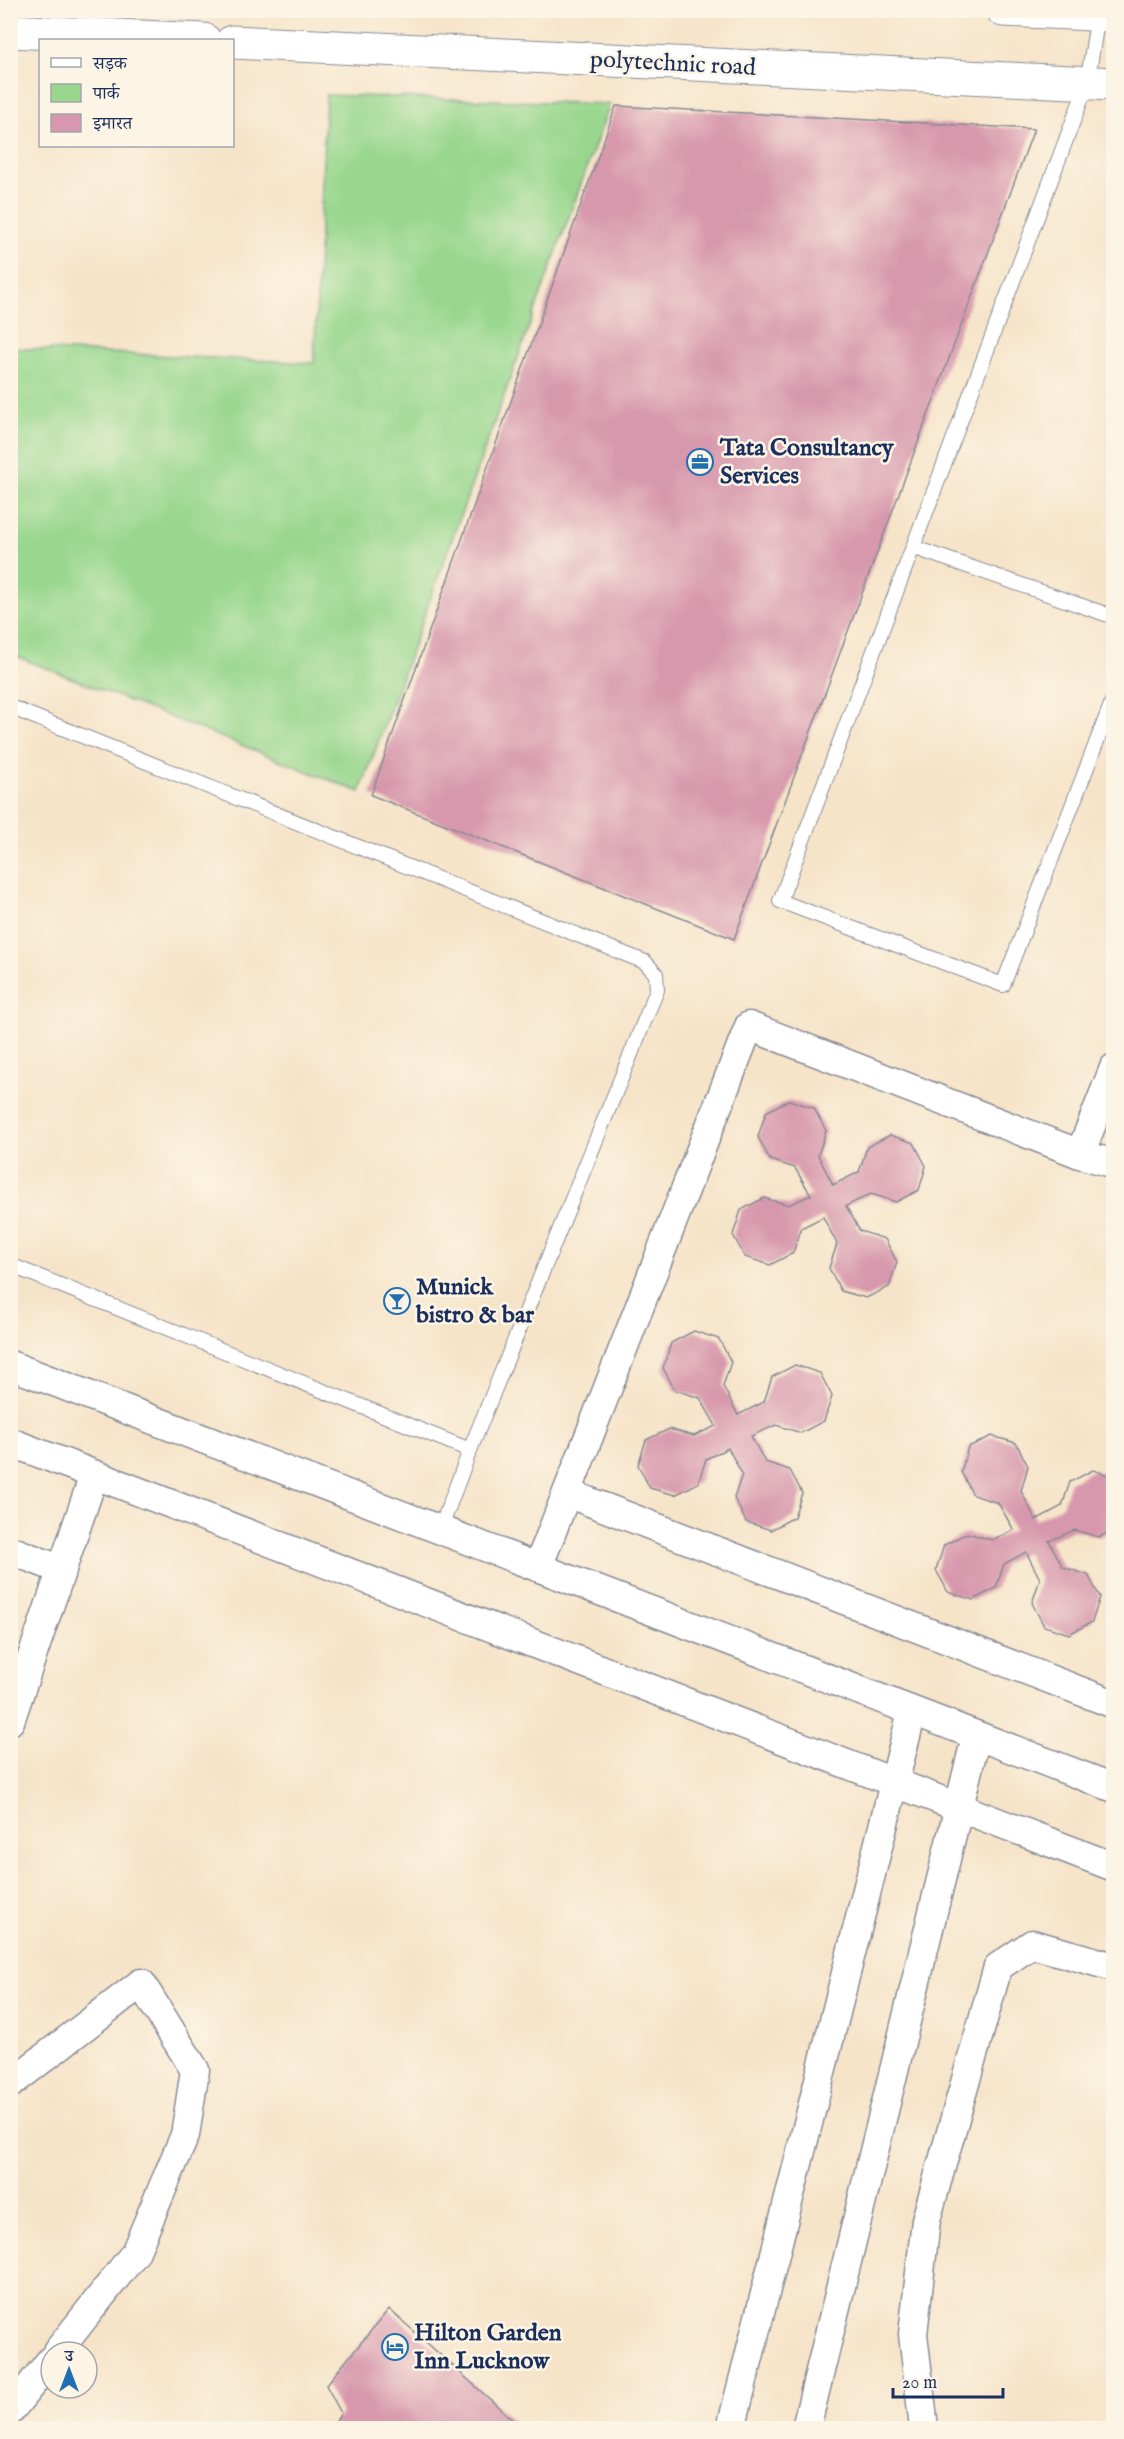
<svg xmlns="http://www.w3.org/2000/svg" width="1124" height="2439" font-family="'IM FELL English','Noto Serif Devanagari',serif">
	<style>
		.green { fill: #98d78d; stroke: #5a8376; stroke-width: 1.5 }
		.building { fill: #d797ac }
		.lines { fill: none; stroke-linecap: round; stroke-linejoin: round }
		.service-casing { stroke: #888a94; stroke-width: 16 }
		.minor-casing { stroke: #888a94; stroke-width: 31 }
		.tertiary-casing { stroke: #888a94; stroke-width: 35 }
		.service { stroke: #fff; stroke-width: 14 }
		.minor { stroke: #fff; stroke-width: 28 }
		.tertiary { stroke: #fff; stroke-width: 33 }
		.labels { text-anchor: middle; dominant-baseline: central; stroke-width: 5; stroke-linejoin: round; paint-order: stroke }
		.street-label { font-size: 24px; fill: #1b2f5e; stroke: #fcf5e5 }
		.poi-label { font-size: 24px; font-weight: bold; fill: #1b2f5e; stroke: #fcf5e5; text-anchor: start }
	</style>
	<rect width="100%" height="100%" fill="#fcf5e5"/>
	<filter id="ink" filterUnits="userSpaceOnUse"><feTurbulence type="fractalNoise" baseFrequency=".0167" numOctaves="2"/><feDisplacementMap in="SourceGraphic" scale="12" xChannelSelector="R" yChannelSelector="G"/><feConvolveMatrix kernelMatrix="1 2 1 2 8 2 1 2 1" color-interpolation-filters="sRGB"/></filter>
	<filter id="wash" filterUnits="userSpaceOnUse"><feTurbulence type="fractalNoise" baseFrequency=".008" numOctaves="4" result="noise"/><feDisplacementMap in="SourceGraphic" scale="24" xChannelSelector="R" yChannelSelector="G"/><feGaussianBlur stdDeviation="1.35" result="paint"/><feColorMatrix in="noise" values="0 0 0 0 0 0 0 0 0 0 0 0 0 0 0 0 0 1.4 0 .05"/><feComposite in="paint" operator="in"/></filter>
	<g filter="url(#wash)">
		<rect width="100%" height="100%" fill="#f6e4c9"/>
		<polygon class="green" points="326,95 610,104 360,792 10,654 11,348 314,363"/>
		<g id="blocks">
			<g class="building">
				<polygon points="616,106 1034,129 734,939 371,795"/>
				<polygon points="789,1100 814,1108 826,1131 818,1155 833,1185 859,1172 867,1147 890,1135 914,1143 926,1166 919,1190 896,1202 871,1194 846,1206 860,1231 885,1239 897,1262 889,1287 866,1298 841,1291 829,1268 837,1244 823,1217 801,1228 793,1253 770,1265 745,1257 733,1235 741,1210 764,1198 789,1205 811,1195 795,1168 770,1160 758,1137 766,1112"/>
				<polygon points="694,1331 719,1339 731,1362 723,1386 738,1415 764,1402 772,1377 795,1365 820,1373 832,1396 824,1421 801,1433 776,1425 751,1436 765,1462 790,1470 802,1493 794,1517 771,1530 746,1522 734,1498 742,1474 728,1448 706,1459 698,1483 675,1495 650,1488 638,1465 646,1440 669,1429 694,1436 716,1426 700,1398 675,1390 663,1368 671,1343"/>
				<polygon points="992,1436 1016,1443 1028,1466 1021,1491 1036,1520 1062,1506 1070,1482 1093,1470 1114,1477 1114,1530 1099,1537 1074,1530 1049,1541 1063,1567 1088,1575 1100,1597 1092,1622 1069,1634 1044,1626 1032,1603 1040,1579 1026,1552 1004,1564 996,1588 973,1600 948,1592 936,1570 944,1545 967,1533 992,1540 1014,1530 998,1503 973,1495 961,1472 968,1447"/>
				<polygon points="389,2309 522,2428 332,2428 341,2413 326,2385"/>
			</g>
		</g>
	</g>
	<g filter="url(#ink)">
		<use href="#blocks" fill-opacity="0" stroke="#888a94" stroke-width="1.5"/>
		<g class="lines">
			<defs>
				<g id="service">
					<polyline points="1098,15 1087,84 780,901 1003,985 1114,697"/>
					<polyline points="915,548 1114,617"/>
					<polyline points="10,707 645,962 656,974 657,990 470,1450 10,1265"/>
					<polyline points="440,1530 470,1450"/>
				</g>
				<g id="minor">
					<polyline points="1080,1154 1114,1164"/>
					<polyline points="10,1365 1114,1788"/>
					<polyline points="10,1442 1114,1867"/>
					<polyline points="567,1493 1114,1704"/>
					<polyline points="10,1550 62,1570"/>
					<polyline points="538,1567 749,1026 1080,1154 1114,1068"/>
					<polyline points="10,1721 94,1475"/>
					<polyline points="10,2084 141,1983 195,2070 185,2135 135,2253 57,2352"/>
					<polyline points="10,2411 51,2360"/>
					<polyline points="731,2428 912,1712"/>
					<polyline points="806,2428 976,1737"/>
					<polyline points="924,2428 913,2334 926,2220 998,1967 1032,1944 1114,1967"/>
				</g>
				<g id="tertiary">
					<polyline points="1003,10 1114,15"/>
					<polyline points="10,31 204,40"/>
					<polyline points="232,42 1114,84"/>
				</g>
			</defs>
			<use href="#service" class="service-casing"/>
			<use href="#minor" class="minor-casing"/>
			<use href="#tertiary" class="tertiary-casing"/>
			<use href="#service" class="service"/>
			<use href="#minor" class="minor"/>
			<use href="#tertiary" class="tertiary"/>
		</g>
	</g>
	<defs>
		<symbol id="office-ring" viewBox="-11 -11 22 22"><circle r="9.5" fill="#fcf5e5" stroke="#1f6fb2" stroke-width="1.5"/><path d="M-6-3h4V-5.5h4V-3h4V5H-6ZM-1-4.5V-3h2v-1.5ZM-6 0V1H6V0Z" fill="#1f6fb2"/></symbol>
		<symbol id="bar-ring" viewBox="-11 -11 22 22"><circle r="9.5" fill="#fcf5e5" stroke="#1f6fb2" stroke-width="1.5"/><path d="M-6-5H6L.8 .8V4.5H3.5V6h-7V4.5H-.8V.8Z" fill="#1f6fb2"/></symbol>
		<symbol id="hotel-ring" viewBox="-11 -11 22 22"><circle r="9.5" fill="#fcf5e5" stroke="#1f6fb2" stroke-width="1.5"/><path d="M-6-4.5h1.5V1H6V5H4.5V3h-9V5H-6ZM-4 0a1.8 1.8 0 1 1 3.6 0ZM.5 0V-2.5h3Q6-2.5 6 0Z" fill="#1f6fb2"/></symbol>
	</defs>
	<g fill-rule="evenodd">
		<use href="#office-ring" x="685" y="447" width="30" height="30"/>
		<use href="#bar-ring" x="382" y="1286" width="30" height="30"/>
		<use href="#hotel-ring" x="380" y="2332" width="30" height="30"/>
	</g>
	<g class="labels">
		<g class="street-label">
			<text transform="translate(673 64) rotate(3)">polytechnic road</text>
		</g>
		<g class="poi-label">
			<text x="720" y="448">Tata Consultancy<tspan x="720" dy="28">Services</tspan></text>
			<text x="416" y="1287">Munick<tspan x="416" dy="28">bistro &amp; bar</tspan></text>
			<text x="414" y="2333">Hilton Garden<tspan x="414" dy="28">Inn Lucknow</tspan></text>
		</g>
	</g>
	<rect width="1124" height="2439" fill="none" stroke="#fcf5e5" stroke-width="36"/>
	<rect x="39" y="39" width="195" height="108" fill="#fcf5e5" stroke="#a2a6af" stroke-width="1.5"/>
	<rect x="51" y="58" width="30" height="9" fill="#ffffff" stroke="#a2a6af" stroke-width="1.5"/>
	<text x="93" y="69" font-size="18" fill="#1b2f5e">सड़क</text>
	<rect x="51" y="84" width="30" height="18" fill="#98d78d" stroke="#a2a6af" stroke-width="1.5"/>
	<text x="93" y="99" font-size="18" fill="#1b2f5e">पार्क</text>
	<rect x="51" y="114" width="30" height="18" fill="#d797ac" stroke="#a2a6af" stroke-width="1.5"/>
	<text x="93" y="129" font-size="18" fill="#1b2f5e">इमारत</text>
	<g transform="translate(69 2370)"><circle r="28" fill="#fcf5e5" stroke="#a2a6af" stroke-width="1.5"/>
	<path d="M0-4.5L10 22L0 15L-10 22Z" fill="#1f6fb2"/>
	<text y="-9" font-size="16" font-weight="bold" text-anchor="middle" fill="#1b2f5e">उ</text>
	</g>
	<path d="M893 2388v9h110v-9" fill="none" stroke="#1b2f5e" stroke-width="3"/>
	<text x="902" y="2388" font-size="18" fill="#1b2f5e" stroke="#fcf5e5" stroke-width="4.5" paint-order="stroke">20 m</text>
</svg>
